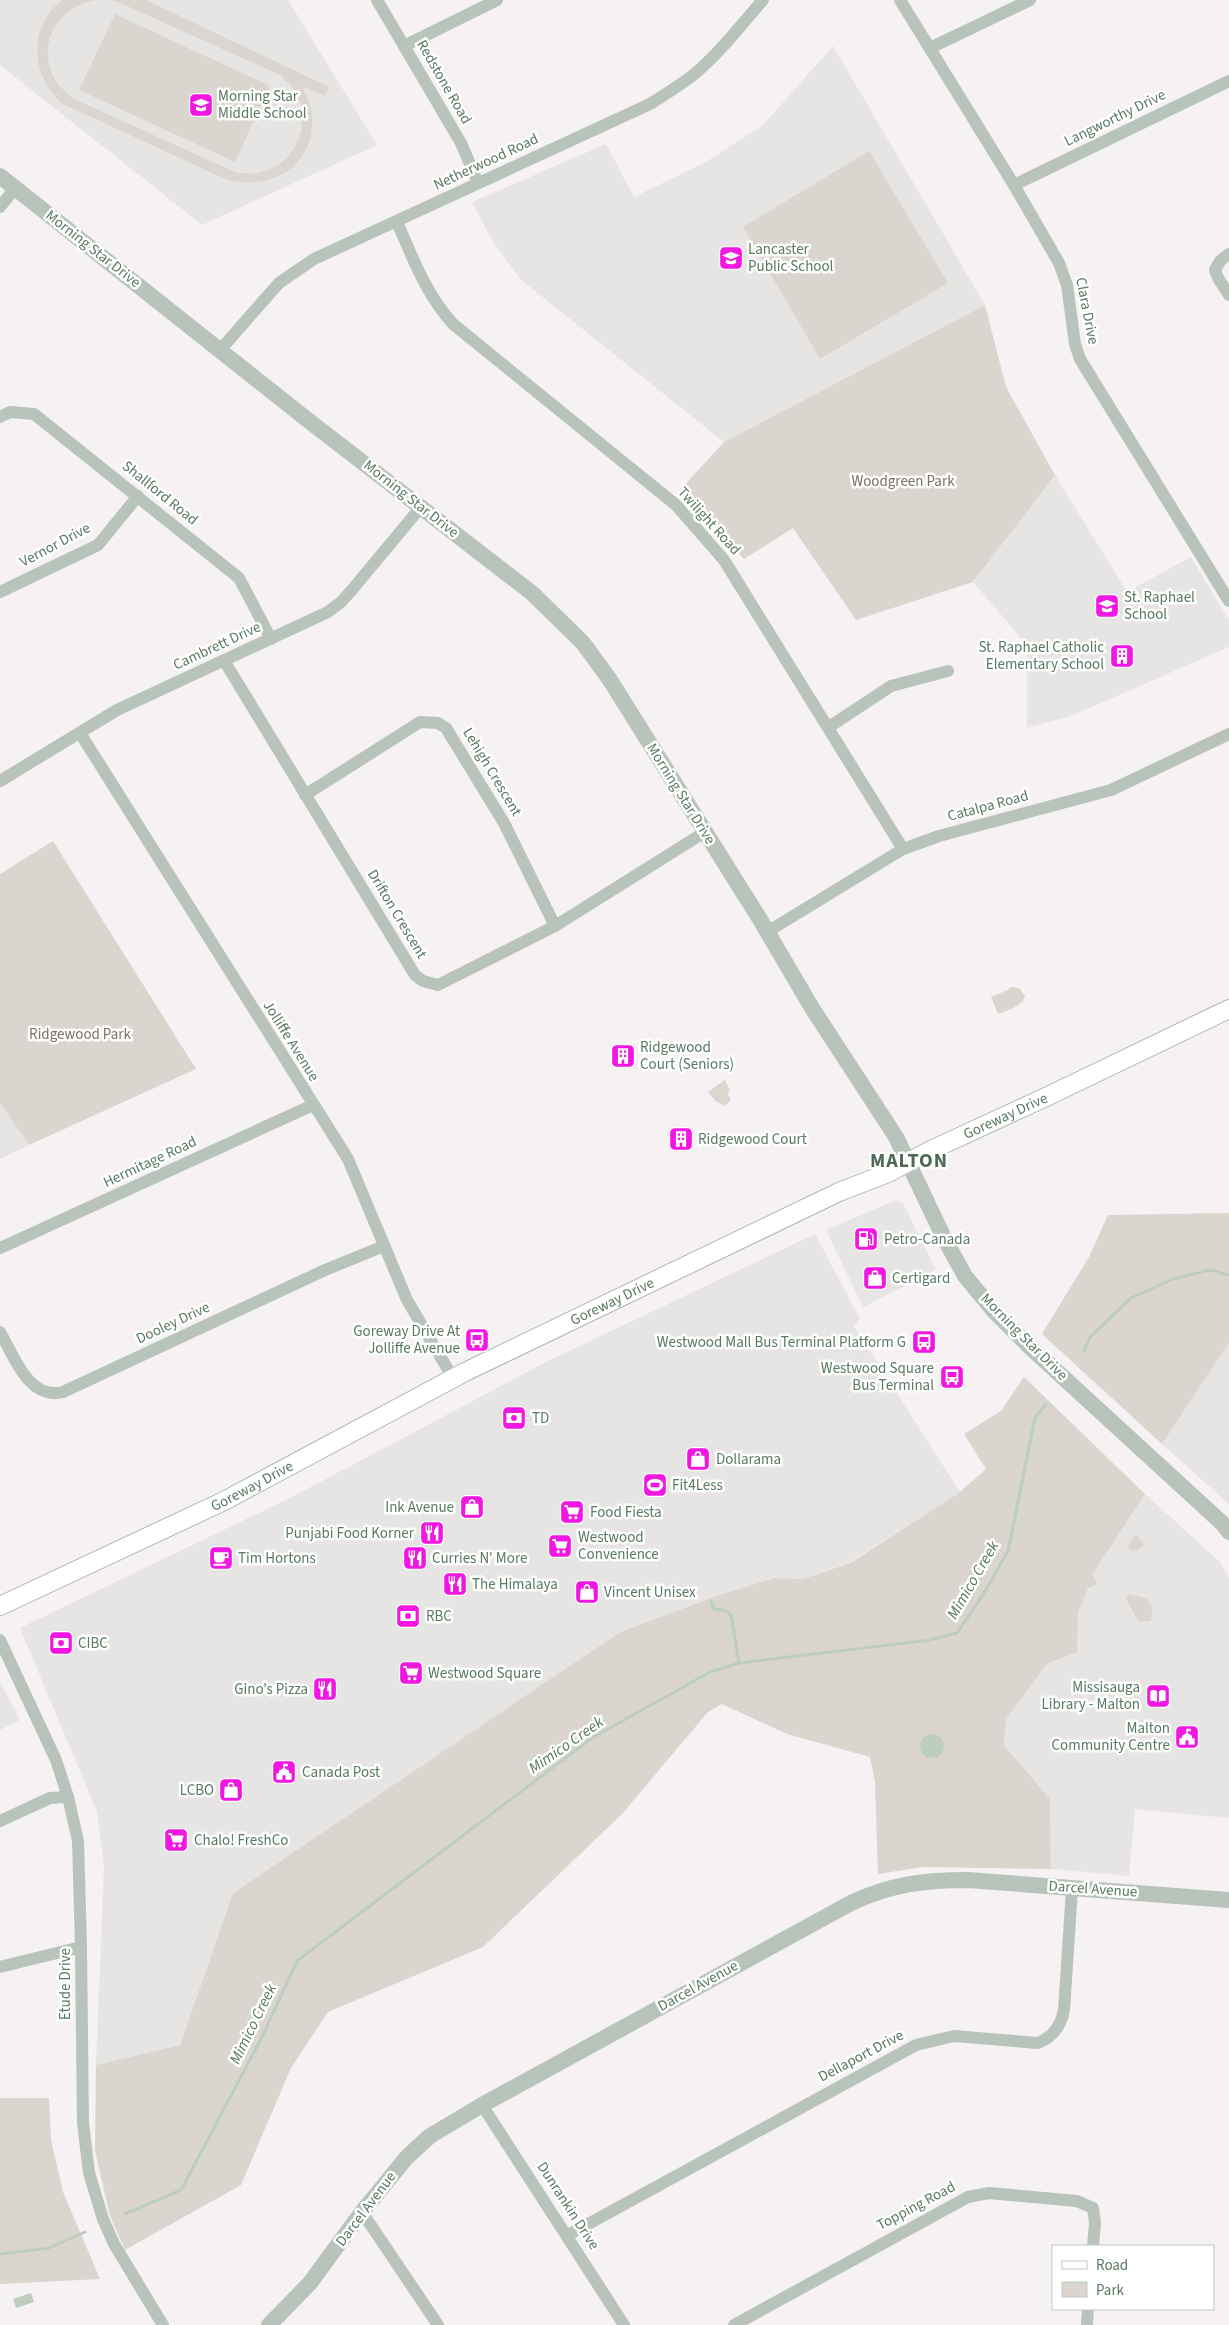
<svg xmlns="http://www.w3.org/2000/svg" width="1229" height="2325" font-family="'Source Sans 3',sans-serif">
	<style>
		.built { fill: #e6e5e3 }
		.green { fill: #dbd5d0 }
		.water { fill: #bdcebe }
		.lines { fill: none; stroke-linecap: round; stroke-linejoin: round }
		.stream { stroke: #bdcebe; stroke-width: 3 }
		.secondary-casing { stroke: #abb8ae; stroke-width: 20 }
		.minor { stroke: #b8c3bb; stroke-width: 12 }
		.tertiary { stroke: #b8c3bb; stroke-width: 16 }
		.secondary { stroke: #fff; stroke-width: 18 }
		.labels { text-anchor: middle; dominant-baseline: central; stroke-width: 5; stroke-linejoin: round; paint-order: stroke }
		.street-label { font-size: 15px; fill: #5a7963; stroke: #fff }
		.poi-label { font-size: 15px; fill: #5a7963; stroke: #fff; text-anchor: start }
		.park-label { font-size: 15px; fill: #7b7261; stroke: #fff }
		.water-label { font-size: 16px; font-style: italic; fill: #587b5d; stroke: #fff }
		.district-label { font-size: 20px; font-weight: bold; letter-spacing: 1px; fill: #506957; stroke: #fff }
	</style>
	<rect width="100%" height="100%" fill="#f6f1f2"/>
	<g class="built">
		<polygon points="0,0 288,0 377,145 202,225 0,65"/>
		<polygon points="833,46 985,305 724,442 520,279 490,237 472,202 606,144 634,197 706,162 763,125"/>
		<polygon points="1055,475 1127,592 1191,557 1229,620 1229,647 1071,716 1027,728 1027,645 973,582"/>
		<polygon points="0,1103 29,1145 0,1159"/>
		<polygon points="896,1200 903,1203 936,1270 863,1307 826,1230"/>
		<polygon points="815,1234 860,1319 854,1326 960,1492 852,1561 803,1579 774,1578 719,1595 620,1632 233,1893 180,2045 96,2065 104,1867 97,1812 20,1628 290,1498 546,1362"/>
		<polygon points="1229,1343 1229,1504 1162,1444"/>
		<polygon points="1145,1494 1220,1562 1229,1579 1229,1818 1135,1809 1129,1876 1051,1869 1050,1799 1004,1745 1006,1720 1047,1664 1077,1652 1078,1613 1092,1576"/>
		<polygon points="0,1682 20,1720 0,1730"/>
	</g>
	<g class="green">
		<path d="M62,0H96C62,5 39,38 51,71C55,83 64,90 72,98L237,173C243,173 250,174 257,173C295,167 315,122 294,89C290,84 284,80 280,75L118,2L107,0H146L329,87L325,96L302,86C306,96 312,105 312,116C316,167 269,192 225,179L61,103C31,74 27,28 62,0Z"/>
		<polygon points="115,14 270,86 235,162 79,90"/>
		<polygon points="869,151 948,283 820,359 743,227"/>
		<polygon points="985,305 1006,387 1055,475 973,582 856,620 793,528 744,559 681,489 724,442"/>
		<polygon points="53,841 196,1069 29,1145 0,1103 0,874"/>
		<path d="M1010,987L1019,988L1025,996C1022,1007 1007,1010 998,1014L991,997L1008,990Z"/>
		<polygon points="725,1080 730,1090 727,1093 731,1100 724,1106 716,1101 708,1092"/>
		<polygon points="1229,1213 1229,1343 1162,1444 1042,1334 1089,1257 1108,1215"/>
		<polygon points="1024,1377 1145,1494 1093,1574 1097,1584 1088,1588 1078,1613 1077,1652 1047,1664 1006,1720 1004,1745 1050,1799 1051,1869 923,1867 878,1874 875,1782 870,1757 787,1734 722,1704 708,1712 622,1814 483,1947 328,2012 291,2068 241,2185 125,2250 110,2216 95,2151 96,2065 180,2045 233,1893 620,1632 719,1595 774,1578 803,1579 852,1562 960,1492 986,1469 964,1434 1001,1411"/>
		<path d="M1134,1536H1138L1144,1545C1138,1550 1135,1553 1127,1548Z"/>
		<polygon points="1128,1594 1147,1598 1152,1608 1151,1621 1138,1621 1126,1599"/>
		<polygon points="0,2098 49,2098 51,2140 63,2192 100,2279 0,2284"/>
	</g>
	<g class="water">
		<circle cx="932" cy="1746" r="12"/>
		<polygon points="31,2293 34,2302 16,2308 13,2299"/>
	</g>
	<g class="lines">
		<g class="stream">
			<polyline points="1084,1351 1090,1337 1131,1298 1173,1279 1210,1270 1229,1275"/>
			<polyline points="711,1602 714,1609 726,1611 731,1615 739,1663"/>
			<polyline points="125,2214 181,2190 262,2037 297,1961 592,1738 710,1672 739,1663 930,1640 957,1633 984,1593 1008,1551 1035,1418 1046,1404"/>
			<polyline points="0,2254 49,2248 85,2232"/>
		</g>
		<defs>
			<g id="secondary">
				<path id="s1" d="M0,1606L224,1501L465,1372L839,1192L888,1173L931,1150L1046,1097L1229,1009"/>
			</g>
		</defs>
		<use href="#secondary" class="secondary-casing"/>
		<g class="minor">
			<polyline points="377,0 461,143 478,183"/>
			<polyline points="900,0 1014,185 1059,263 1067,285 1075,344 1080,359 1229,601"/>
			<polyline points="404,46 497,0"/>
			<polyline points="930,48 1030,0"/>
			<polyline points="1014,185 1229,81"/>
			<polyline points="0,207 15,188"/>
			<path d="M397,222C413,259 426,294 453,324L676,505L724,560L903,849"/>
			<polyline points="1229,254 1220,261 1215,270 1218,278 1229,295"/>
			<path d="M221,349L279,283L314,259L650,104C664,95 679,86 692,76C719,54 740,26 763,0"/>
			<polyline points="0,417 10,412 34,414 239,578 271,639"/>
			<polyline points="0,592 98,545 138,496"/>
			<polyline points="225,662 415,975 423,981 438,985 555,926 705,832"/>
			<polyline points="829,727 891,686 948,671"/>
			<polyline points="80,733 348,1159 407,1300 453,1378"/>
			<polyline points="0,781 117,710 328,612 341,602 351,591 421,507"/>
			<polyline points="305,795 420,722 438,723 446,728 504,823 555,926"/>
			<polyline points="767,932 903,849 939,836 1111,790 1229,734"/>
			<polyline points="0,1248 313,1105"/>
			<path d="M0,1332C14,1356 29,1401 63,1392L325,1270L384,1246"/>
			<polyline points="0,1640 56,1760 68,1797 78,1841 81,1947 83,2123 89,2173 103,2219 114,2244 163,2325"/>
			<polyline points="0,1821 50,1798 68,1797"/>
			<polyline points="0,1967 81,1947"/>
			<polyline points="482,2105 624,2325"/>
			<polyline points="362,2212 438,2325"/>
			<path d="M568,2235L916,2045L954,2036L1038,2043C1053,2037 1061,2026 1064,2010L1072,1889"/>
			<polyline points="734,2325 968,2197 989,2193 1077,2201 1093,2208 1095,2223 1093,2246"/>
			<polyline points="1087,2325 1088,2309"/>
		</g>
		<g class="tertiary">
			<polyline points="0,176 309,421 532,593 583,643 610,680 761,921 812,1008 896,1137 944,1238 965,1276 993,1310 1030,1347 1223,1524 1229,1532"/>
			<path d="M269,2325L310,2283L362,2212L407,2157L430,2136L482,2105L851,1903C891,1884 925,1880 968,1880L1229,1900"/>
		</g>
		<use href="#secondary" class="secondary"/>
	</g>
	<defs>
		<symbol id="school-square" viewBox="-11 -11 22 22"><rect x="-9" y="-9" width="18" height="18" rx="4" fill="#f116e1" stroke="#fff"/><path d="M0-5L7-2L0 1L-7-2ZM-4 1L0 2.5L4 1V4Q0 6-4 4Z" fill="#fff"/></symbol>
		<symbol id="building-square" viewBox="-11 -11 22 22"><rect x="-9" y="-9" width="18" height="18" rx="4" fill="#f116e1" stroke="#fff"/><path d="M-4-6H4V6H1V3H-1V6H-4ZM-2.5-4.3h1.7v1.8h-1.7ZM.8-4.3h1.7v1.8H.8ZM-2.5-1h1.7V.8h-1.7ZM.8-1h1.7V.8H.8Z" fill="#fff"/></symbol>
		<symbol id="fuel-square" viewBox="-11 -11 22 22"><rect x="-9" y="-9" width="18" height="18" rx="4" fill="#f116e1" stroke="#fff"/><path d="M-5.5-6h7V0h2V4h1.3V-2.5L3-4.5l.8-.8L6-3V5H2.5V1h-1V6h-7ZM-4.2-4.7v3.2H.2V-4.7Z" fill="#fff"/></symbol>
		<symbol id="shop-square" viewBox="-11 -11 22 22"><rect x="-9" y="-9" width="18" height="18" rx="4" fill="#f116e1" stroke="#fff"/><path d="M-5-2.5h2.3a2.7 3.5 0 0 1 5.4 0H5L5.5 6h-11ZM-1.5-2.5h3a1.5 2.3 0 0 0-3 0Z" fill="#fff"/></symbol>
		<symbol id="bus-square" viewBox="-11 -11 22 22"><rect x="-9" y="-9" width="18" height="18" rx="4" fill="#f116e1" stroke="#fff"/><path d="M-5-6H5V4H4V6H2V4H-2V6H-4V4H-5ZM-3.5-4V0h7V-4ZM-3.5 1.2v1.5H-2V1.2ZM2 1.2v1.5H3.5V1.2Z" fill="#fff"/></symbol>
		<symbol id="bank-square" viewBox="-11 -11 22 22"><rect x="-9" y="-9" width="18" height="18" rx="4" fill="#f116e1" stroke="#fff"/><path d="M-6-4H6V4H-6ZM0-2.3a2.3 2.3 0 1 0 0 4.6a2.3 2.3 0 1 0 0-4.6Z" fill="#fff"/></symbol>
		<symbol id="stadium-square" viewBox="-11 -11 22 22"><rect x="-9" y="-9" width="18" height="18" rx="4" fill="#f116e1" stroke="#fff"/><path d="M0-5a6.5 5 0 1 0 0 10a6.5 5 0 1 0 0-10ZM-3.5-1.8h7v3.6h-7Z" fill="#fff"/></symbol>
		<symbol id="supermarket-square" viewBox="-11 -11 22 22"><rect x="-9" y="-9" width="18" height="18" rx="4" fill="#f116e1" stroke="#fff"/><path d="M-6-5.5h2.5l.6 2H6L4.5 2H-2.5L-4.4-4H-6ZM-1.5 3.2a1.3 1.3 0 1 0 .1 0ZM3 3.2a1.3 1.3 0 1 0 .1 0Z" fill="#fff"/></symbol>
		<symbol id="restaurant-square" viewBox="-11 -11 22 22"><rect x="-9" y="-9" width="18" height="18" rx="4" fill="#f116e1" stroke="#fff"/><path d="M-5-6h1v4h1v-4h1v4h1v-4h1v5L-1.5 .5V6h-2V.5L-5-1ZM5-6V6H3V1.5H1.5Q1.5-4 5-6Z" fill="#fff"/></symbol>
		<symbol id="cafe-square" viewBox="-11 -11 22 22"><rect x="-9" y="-9" width="18" height="18" rx="4" fill="#f116e1" stroke="#fff"/><path d="M-5.5-4.5H6V0H3Q3 3.5 0 3.5H-2.5Q-5.5 3.5-5.5 0ZM3-3.2v2h1.7v-2ZM-6 4.5H4V6H-6Z" fill="#fff"/></symbol>
		<symbol id="library-square" viewBox="-11 -11 22 22"><rect x="-9" y="-9" width="18" height="18" rx="4" fill="#f116e1" stroke="#fff"/><path d="M-6-4Q-3-5.5-.7-3.5V5Q-3 3-6 4ZM6-4Q3-5.5 .7-3.5V5Q3 3 6 4Z" fill="#fff"/></symbol>
		<symbol id="civic-square" viewBox="-11 -11 22 22"><rect x="-9" y="-9" width="18" height="18" rx="4" fill="#f116e1" stroke="#fff"/><path d="M-.6-6.5H3V-4.5H.6V-3L4-1V1h2V6H-6V1h2V-1L-.6-3ZM-1.2 2.5V6h2.4V2.5Z" fill="#fff"/></symbol>
	</defs>
	<g fill-rule="evenodd">
		<use href="#school-square" x="187" y="91" width="28" height="28"/>
		<use href="#school-square" x="717" y="244" width="28" height="28"/>
		<use href="#school-square" x="1093" y="592" width="28" height="28"/>
		<use href="#building-square" x="1108" y="642" width="28" height="28"/>
		<use href="#building-square" x="609" y="1042" width="28" height="28"/>
		<use href="#building-square" x="667" y="1125" width="28" height="28"/>
		<use href="#fuel-square" x="852" y="1225" width="28" height="28"/>
		<use href="#shop-square" x="861" y="1264" width="28" height="28"/>
		<use href="#bus-square" x="463" y="1326" width="28" height="28"/>
		<use href="#bus-square" x="910" y="1328" width="28" height="28"/>
		<use href="#bus-square" x="938" y="1363" width="28" height="28"/>
		<use href="#bank-square" x="500" y="1404" width="28" height="28"/>
		<use href="#shop-square" x="684" y="1445" width="28" height="28"/>
		<use href="#stadium-square" x="641" y="1471" width="28" height="28"/>
		<use href="#shop-square" x="458" y="1493" width="28" height="28"/>
		<use href="#supermarket-square" x="558" y="1498" width="28" height="28"/>
		<use href="#restaurant-square" x="418" y="1519" width="28" height="28"/>
		<use href="#supermarket-square" x="546" y="1532" width="28" height="28"/>
		<use href="#cafe-square" x="207" y="1544" width="28" height="28"/>
		<use href="#restaurant-square" x="401" y="1544" width="28" height="28"/>
		<use href="#restaurant-square" x="441" y="1570" width="28" height="28"/>
		<use href="#shop-square" x="573" y="1578" width="28" height="28"/>
		<use href="#bank-square" x="394" y="1602" width="28" height="28"/>
		<use href="#bank-square" x="47" y="1629" width="28" height="28"/>
		<use href="#supermarket-square" x="397" y="1659" width="28" height="28"/>
		<use href="#restaurant-square" x="311" y="1675" width="28" height="28"/>
		<use href="#library-square" x="1144" y="1682" width="28" height="28"/>
		<use href="#civic-square" x="1173" y="1723" width="28" height="28"/>
		<use href="#civic-square" x="270" y="1758" width="28" height="28"/>
		<use href="#shop-square" x="217" y="1776" width="28" height="28"/>
		<use href="#supermarket-square" x="162" y="1826" width="28" height="28"/>
	</g>
	<g class="labels">
		<g class="street-label">
			<text transform="translate(444 82) rotate(60)">Redstone Road</text>
			<text transform="translate(1115 118) rotate(-26)">Langworthy Drive</text>
			<text transform="translate(486 162) rotate(-25)">Netherwood Road</text>
			<text transform="translate(93 249) rotate(38)">Morning Star Drive</text>
			<text transform="translate(1087 311) rotate(79)">Clara Drive</text>
			<text transform="translate(160 493) rotate(39)">Shallford Road</text>
			<text transform="translate(411 499) rotate(38)">Morning Star Drive</text>
			<text transform="translate(709 521) rotate(48)">Twilight Road</text>
			<text transform="translate(55 545) rotate(-28)">Vernor Drive</text>
			<text transform="translate(217 646) rotate(-25)">Cambrett Drive</text>
			<text transform="translate(492 772) rotate(59)">Lehigh Crescent</text>
			<text transform="translate(681 794) rotate(58)">Morning Star Drive</text>
			<text transform="translate(988 806) rotate(-15)">Catalpa Road</text>
			<text transform="translate(397 914) rotate(59)">Drifton Crescent</text>
			<text transform="translate(291 1041) rotate(58)">Jolliffe Avenue</text>
			<text stroke="none"><textPath href="#s1" startOffset="1119">Goreway Drive</textPath></text>
			<text transform="translate(150 1162) rotate(-25)">Hermitage Road</text>
			<text stroke="none"><textPath href="#s1" startOffset="684">Goreway Drive</textPath></text>
			<text transform="translate(173 1323) rotate(-25)">Dooley Drive</text>
			<text transform="translate(1024 1337) rotate(45)">Morning Star Drive</text>
			<text stroke="none"><textPath href="#s1" startOffset="279">Goreway Drive</textPath></text>
			<text transform="translate(1093 1889) rotate(4)">Darcel Avenue</text>
			<text transform="translate(65 1984) rotate(-90)">Etude Drive</text>
			<text transform="translate(698 1986) rotate(-29)">Darcel Avenue</text>
			<text transform="translate(861 2056) rotate(-28)">Dellaport Drive</text>
			<text transform="translate(568 2206) rotate(57)">Dunrankin Drive</text>
			<text transform="translate(916 2206) rotate(-28)">Topping Road</text>
			<text transform="translate(366 2209) rotate(-53)">Darcel Avenue</text>
		</g>
		<g class="poi-label">
			<text x="218" y="96">Morning Star<tspan x="218" dy="17">Middle School</tspan></text>
			<text x="748" y="249">Lancaster<tspan x="748" dy="17">Public School</tspan></text>
			<text x="1124" y="597">St. Raphael<tspan x="1124" dy="17">School</tspan></text>
			<text x="1104" y="647" text-anchor="end">St. Raphael Catholic<tspan x="1104" dy="17">Elementary School</tspan></text>
			<text x="640" y="1047">Ridgewood<tspan x="640" dy="17">Court (Seniors)</tspan></text>
			<text x="698" y="1139">Ridgewood Court</text>
			<text x="884" y="1239">Petro-Canada</text>
			<text x="892" y="1278">Certigard</text>
			<text x="460" y="1331" text-anchor="end">Goreway Drive At<tspan x="460" dy="17">Jolliffe Avenue</tspan></text>
			<text x="906" y="1342" text-anchor="end">Westwood Mall Bus Terminal Platform G</text>
			<text x="934" y="1368" text-anchor="end">Westwood Square<tspan x="934" dy="17">Bus Terminal</tspan></text>
			<text x="532" y="1418">TD</text>
			<text x="716" y="1459">Dollarama</text>
			<text x="672" y="1485">Fit4Less</text>
			<text x="454" y="1507" text-anchor="end">Ink Avenue</text>
			<text x="590" y="1512">Food Fiesta</text>
			<text x="414" y="1533" text-anchor="end">Punjabi Food Korner</text>
			<text x="578" y="1537">Westwood<tspan x="578" dy="17">Convenience</tspan></text>
			<text x="238" y="1558">Tim Hortons</text>
			<text x="432" y="1558">Curries N' More</text>
			<text x="472" y="1584">The Himalaya</text>
			<text x="604" y="1592">Vincent Unisex</text>
			<text x="426" y="1616">RBC</text>
			<text x="78" y="1643">CIBC</text>
			<text x="428" y="1673">Westwood Square</text>
			<text x="1140" y="1687" text-anchor="end">Missisauga<tspan x="1140" dy="17">Library - Malton</tspan></text>
			<text x="308" y="1689" text-anchor="end">Gino's Pizza</text>
			<text x="1170" y="1728" text-anchor="end">Malton<tspan x="1170" dy="17">Community Centre</tspan></text>
			<text x="302" y="1772">Canada Post</text>
			<text x="214" y="1790" text-anchor="end">LCBO</text>
			<text x="194" y="1840">Chalo! FreshCo</text>
		</g>
		<g class="park-label">
			<text x="903" y="481">Woodgreen Park</text>
			<text x="80" y="1034">Ridgewood Park</text>
		</g>
		<g class="water-label">
			<text transform="translate(973 1580) rotate(-60)">Mimico Creek</text>
			<text transform="translate(566 1745) rotate(-35)">Mimico Creek</text>
			<text transform="translate(253 2024) rotate(-64)">Mimico Creek</text>
		</g>
		<g class="district-label">
			<text x="909" y="1161">MALTON</text>
		</g>
	</g>
	<rect x="1052" y="2245" width="162" height="65" fill="#ffffff" stroke="#bdc9c1"/>
	<rect x="1062" y="2261" width="25" height="8" fill="#ffffff" stroke="#bdc9c1"/>
	<text x="1096" y="2270" font-size="15" fill="#5a7963">Road</text>
	<rect x="1062" y="2282" width="25" height="15" fill="#dbd5d0" stroke="#bdc9c1"/>
	<text x="1096" y="2295" font-size="15" fill="#5a7963">Park</text>
</svg>
